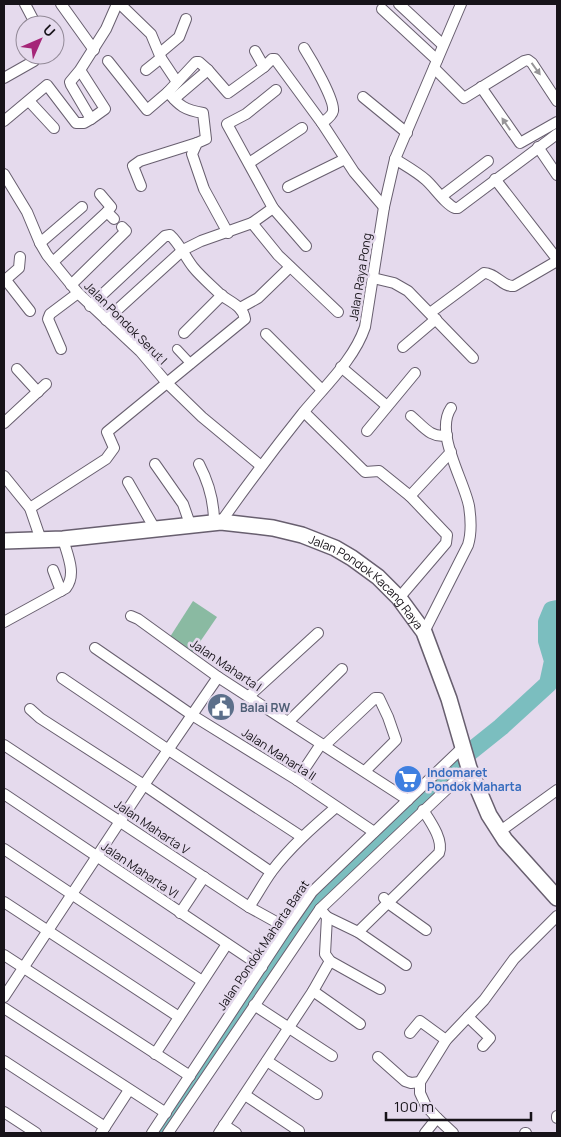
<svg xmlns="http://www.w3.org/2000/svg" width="561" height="1137" font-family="Manrope,sans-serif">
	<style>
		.pitch { fill: #8abaa2 }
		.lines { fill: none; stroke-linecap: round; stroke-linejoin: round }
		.river { stroke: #7bbebf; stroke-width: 18 }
		.pedestrian-casing { stroke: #685f6f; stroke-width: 10 }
		.minor-casing { stroke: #685f6f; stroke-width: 12 }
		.secondary-casing { stroke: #685f6f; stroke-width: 18 }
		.pedestrian { stroke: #fff; stroke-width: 8 }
		.minor { stroke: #fff; stroke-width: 10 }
		.secondary { stroke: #fff; stroke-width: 15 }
		.oneway { fill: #979598 }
		.labels { text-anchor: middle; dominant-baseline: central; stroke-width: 5; stroke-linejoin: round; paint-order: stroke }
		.street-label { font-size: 12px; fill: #171319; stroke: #e5daed }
		.service-label { font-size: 12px; font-weight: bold; fill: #4e5e75; stroke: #e5daed; text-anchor: start }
		.shop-label { font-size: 12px; font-weight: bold; fill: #366cbe; stroke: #e5daed; text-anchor: start }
	</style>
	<rect width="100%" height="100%" fill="#e5daed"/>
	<polygon class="pitch" points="193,601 217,617 191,655 168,640"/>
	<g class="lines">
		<polyline class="river" points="159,1133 314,900 446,771 501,727 548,684 553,661 547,641 547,622 552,610 557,609"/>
		<defs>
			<polyline id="pedestrian" points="177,349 191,364"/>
			<g id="minor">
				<polyline points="25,4 35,23"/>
				<polyline points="61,4 94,50"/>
				<polyline points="120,4 151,34 161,58 177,82"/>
				<polyline points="399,4 443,45"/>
				<polyline points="382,9 437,60"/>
				<path d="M304,48C311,59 335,100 333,111C332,116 326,120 322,123"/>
				<polyline points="255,51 264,67 272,59 275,59 322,123 354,172 384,207"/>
				<polyline points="160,53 179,37 186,19"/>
				<path d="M108,61L147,110L168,92C179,106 185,110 203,113L206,139L197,143L192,154L204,189L228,233"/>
				<polyline points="434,68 464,98 524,61 528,60 532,63 557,101"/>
				<polyline points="80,70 70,82 71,85 91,119 105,109 80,70 106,29 117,4"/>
				<polyline points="146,70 161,58"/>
				<polyline points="4,78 34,61"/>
				<polyline points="481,87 520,143 557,122"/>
				<polyline points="276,90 246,114 227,124 273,208 306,246"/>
				<polyline points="168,92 196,62 199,62 208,70 228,93 264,67"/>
				<polyline points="363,97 407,133"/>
				<polyline points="174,99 208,70"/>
				<polyline points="29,101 54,128"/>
				<polyline points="4,121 47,85 76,123 84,123 91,119"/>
				<polyline points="538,147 557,175"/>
				<path d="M395,159C406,166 417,172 426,180C434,187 446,205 455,208H458L557,134"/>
				<polyline points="249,163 302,128"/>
				<polyline points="4,174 27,212 40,243 47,255 78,293 140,351 167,383 202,417 260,465"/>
				<polyline points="495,179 557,259"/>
				<polyline points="141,186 133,166 140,161 197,143"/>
				<polyline points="288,187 345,159"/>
				<polyline points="100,194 111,207 107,212 114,219"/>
				<polyline points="442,196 488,161"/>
				<polyline points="252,223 278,255 338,312"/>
				<polyline points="40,243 82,207"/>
				<polyline points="53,262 107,212"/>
				<polyline points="373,278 394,283 408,291 473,358"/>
				<polyline points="5,279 30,311"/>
				<polyline points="4,281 19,268 20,257"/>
				<polyline points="71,285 126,231 122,227"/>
				<polyline points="240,308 258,298 290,267"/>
				<path d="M430,313L484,273C496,273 502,287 514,286L557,261"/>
				<polyline points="106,320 183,250 201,241 252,223 273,208"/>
				<polyline points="184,333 222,295"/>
				<polyline points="266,334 322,390"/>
				<polyline points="403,347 436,319"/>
				<polyline points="61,349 48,319 50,314 78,293"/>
				<polyline points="341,367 387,406"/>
				<polyline points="17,369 38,392"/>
				<polyline points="304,412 365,472 379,471 410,496 447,535 446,543 399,598"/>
				<path d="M411,416C423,426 431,439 447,435"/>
				<polyline points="4,423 46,384"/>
				<polyline points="367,431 415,373"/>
				<polyline points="155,464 183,504 190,524"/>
				<path d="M199,464C209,483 214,501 214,522"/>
				<polyline points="4,476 30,508 41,540"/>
				<polyline points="128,482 155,529"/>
				<polyline points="410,496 451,452"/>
				<path d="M30,508L106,459L114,448L107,432L245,319C243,306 230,302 221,295C212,286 201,277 193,267C185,257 180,244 170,235L165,236L90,306"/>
				<path d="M221,522C247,485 274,449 302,414C324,387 354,360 365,327L384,207L395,159L461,4"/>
				<polyline points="53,570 61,591"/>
				<polyline points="131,616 138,619 218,677 408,800"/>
				<path d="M4,622L66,588C77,574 67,554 63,539"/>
				<path d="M424,632L468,545C472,532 471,519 469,506C464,480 434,433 451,408"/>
				<polyline points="95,648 192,715 297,780 374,832"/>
				<polyline points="62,678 161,745 302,837"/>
				<polyline points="249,696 318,633"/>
				<polyline points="30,709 40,718 144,785 271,872"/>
				<polyline points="288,722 342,669"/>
				<polyline points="4,745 249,907 287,928"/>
				<polyline points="325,745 375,698 379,698 388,717 396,740 365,771"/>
				<polyline points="297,780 321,744"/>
				<polyline points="4,794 262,967"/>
				<polyline points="499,832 557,790"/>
				<polyline points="4,849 202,981"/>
				<polyline points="384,898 388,903 426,930"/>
				<polyline points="4,902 179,1017"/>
				<path d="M249,907C257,895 264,882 272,871C290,847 313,827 335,808"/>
				<polyline points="320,909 327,917 325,954 330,961 380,989"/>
				<polyline points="180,913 204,877"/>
				<polyline points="327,917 358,932 406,965"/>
				<path d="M358,932L439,853C444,840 430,821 423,810"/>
				<polyline points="4,955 190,1076"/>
				<polyline points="313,991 360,1024"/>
				<polyline points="4,997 144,785 218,677"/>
				<polyline points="254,1005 332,1056"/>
				<polyline points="4,1008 166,1113"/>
				<polyline points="468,1017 490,1038 483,1046"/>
				<polyline points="410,1033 420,1021 446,1040"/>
				<polyline points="155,1054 227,944"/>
				<polyline points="378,1057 405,1081 411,1083 420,1082"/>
				<polyline points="4,1061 105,1127"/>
				<polyline points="267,1061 317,1094"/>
				<polyline points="245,1095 299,1131"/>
				<polyline points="4,1112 36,1133"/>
				<polyline points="557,1116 557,1118"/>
				<polyline points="437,1118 453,1133"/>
				<polyline points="224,1125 236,1133"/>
				<polyline points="101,1133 129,1090"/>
				<polyline points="152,1133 287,928 312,892 462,748"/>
				<polyline points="168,1133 320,909 469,768"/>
				<polyline points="219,1133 313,991 330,961"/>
				<polyline points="425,1133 437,1118 426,1106 420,1093 420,1082 446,1040 484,1000 514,959 557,916"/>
				<polyline points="525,1133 526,1133"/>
			</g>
			<g id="secondary">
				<path id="s1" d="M4,541L63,539L221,522L273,528L302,535L335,548L352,558L378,577L399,598L424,632L449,699L469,768L489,815L505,840L557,898"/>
			</g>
		</defs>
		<use href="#pedestrian" class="pedestrian-casing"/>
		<use href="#minor" class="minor-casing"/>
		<use href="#secondary" class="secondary-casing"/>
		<use href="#pedestrian" class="pedestrian"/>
		<use href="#minor" class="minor"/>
		<use href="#secondary" class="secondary"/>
	</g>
	<defs><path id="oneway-solid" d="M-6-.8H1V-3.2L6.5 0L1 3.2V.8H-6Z" transform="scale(1.25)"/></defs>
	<g class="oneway">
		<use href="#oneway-solid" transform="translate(536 69) rotate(54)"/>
		<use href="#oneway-solid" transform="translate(506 124) rotate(-124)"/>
	</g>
	<defs>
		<symbol id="civic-disc" viewBox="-11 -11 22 22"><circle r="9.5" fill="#5c6f8a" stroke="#e5daed"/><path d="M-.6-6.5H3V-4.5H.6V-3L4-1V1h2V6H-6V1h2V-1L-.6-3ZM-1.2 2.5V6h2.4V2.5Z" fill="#fff"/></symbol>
		<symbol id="supermarket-disc" viewBox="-11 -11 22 22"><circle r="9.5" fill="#3f7fe0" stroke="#e5daed"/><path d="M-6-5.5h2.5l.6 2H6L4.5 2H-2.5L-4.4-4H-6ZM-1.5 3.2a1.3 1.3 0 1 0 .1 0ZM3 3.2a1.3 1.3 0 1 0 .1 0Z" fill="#fff"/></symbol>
	</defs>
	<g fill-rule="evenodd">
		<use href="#civic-disc" x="205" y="691" width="32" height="32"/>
		<use href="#supermarket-disc" x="392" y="763" width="32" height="32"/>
	</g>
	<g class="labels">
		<g class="street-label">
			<text transform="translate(360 277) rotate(-81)">Jalan Raya Pong</text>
			<text transform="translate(126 323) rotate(45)">Jalan Pondok Serut I</text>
			<text stroke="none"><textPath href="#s1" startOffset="381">Jalan Pondok Kacang Raya</textPath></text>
			<text transform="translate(226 665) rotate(34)">Jalan Maharta I</text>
			<text transform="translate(279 754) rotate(33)">Jalan Maharta II</text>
			<text transform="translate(152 827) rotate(34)">Jalan Maharta V</text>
			<text transform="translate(140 870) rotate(34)">Jalan Maharta VI</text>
			<text transform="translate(263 945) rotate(-56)">Jalan Pondok Maharta Barat</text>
		</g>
		<g class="service-label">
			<text x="240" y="707">Balai RW</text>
		</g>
		<g class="shop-label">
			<text x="427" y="772">Indomaret<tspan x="427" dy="14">Pondok Maharta</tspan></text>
		</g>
	</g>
	<rect width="561" height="1137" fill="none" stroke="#171319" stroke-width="10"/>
	<g transform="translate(40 40) rotate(45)"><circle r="24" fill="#e5daed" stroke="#938a98"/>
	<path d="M0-4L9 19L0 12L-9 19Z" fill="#a52678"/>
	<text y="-8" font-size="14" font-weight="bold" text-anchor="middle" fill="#171319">U</text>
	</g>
	<path d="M386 1112v8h145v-8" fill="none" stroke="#171319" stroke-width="2.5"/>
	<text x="394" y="1112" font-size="15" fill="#171319" stroke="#e5daed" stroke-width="4" paint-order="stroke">100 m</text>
</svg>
